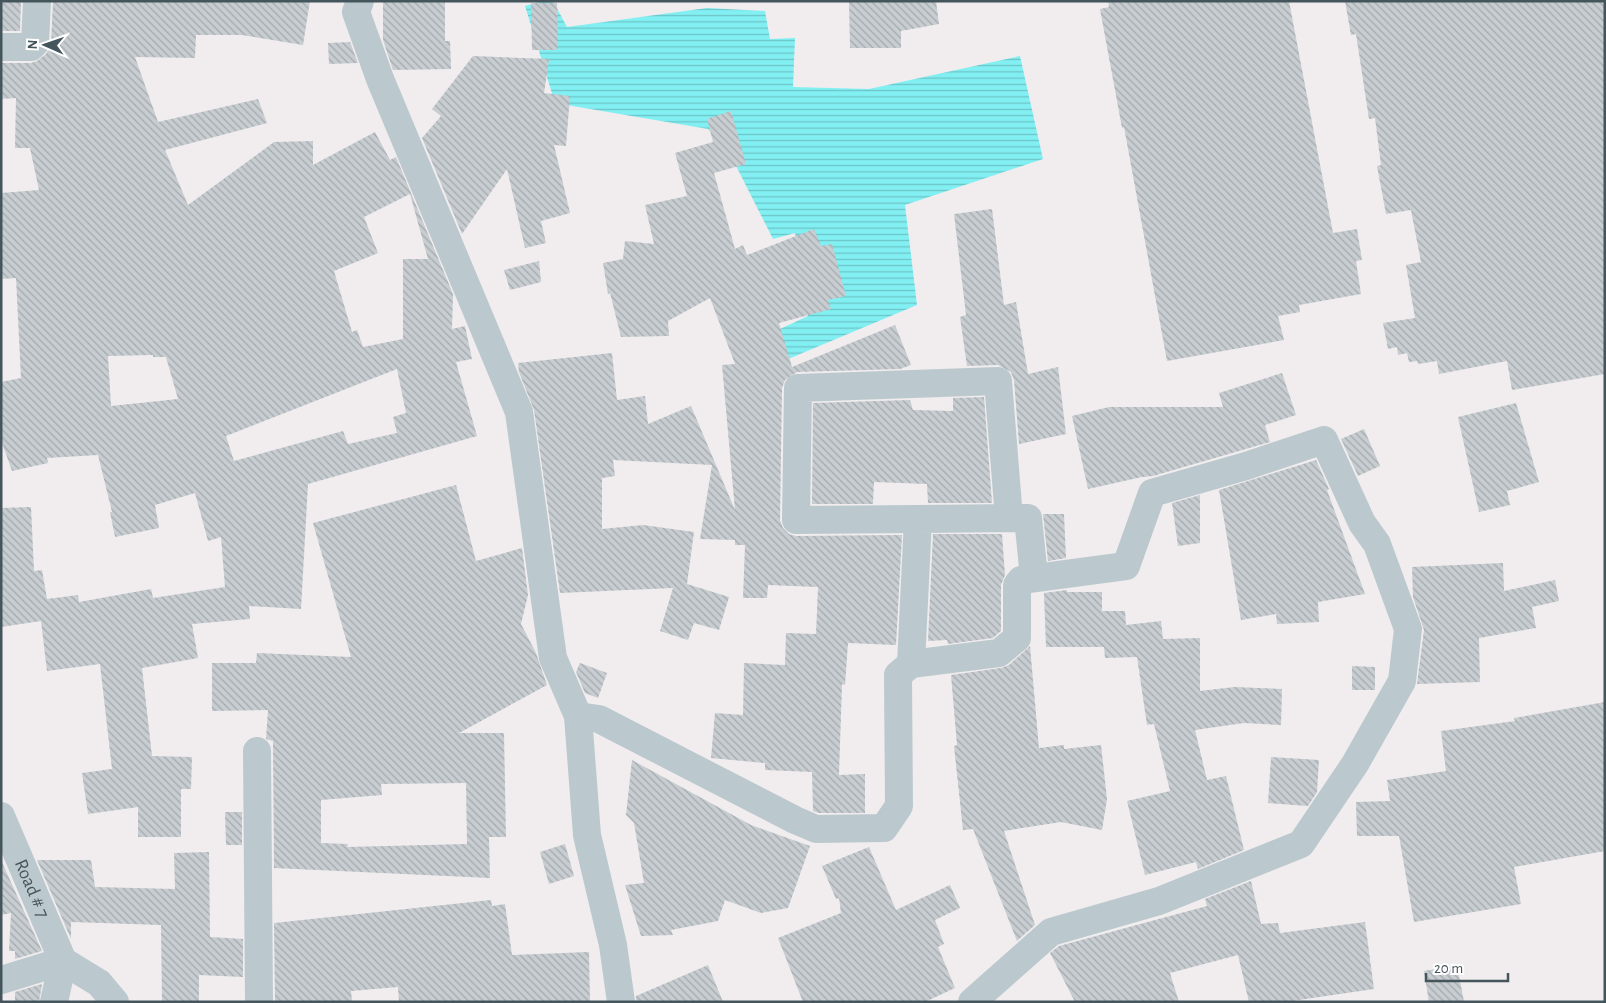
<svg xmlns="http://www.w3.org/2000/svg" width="1606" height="1003" font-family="'Alegreya Sans',sans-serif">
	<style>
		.water { fill: url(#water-rules) }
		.building { fill: url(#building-back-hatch); fill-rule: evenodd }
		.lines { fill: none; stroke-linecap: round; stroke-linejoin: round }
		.street { stroke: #bbc9ce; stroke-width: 28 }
		.labels { text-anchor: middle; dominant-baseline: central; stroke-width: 4; stroke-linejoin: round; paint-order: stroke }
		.street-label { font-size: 19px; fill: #45555c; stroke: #fff }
	</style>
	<defs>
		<pattern id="water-rules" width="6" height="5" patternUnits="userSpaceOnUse" patternTransform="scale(1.25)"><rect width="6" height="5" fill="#82eff2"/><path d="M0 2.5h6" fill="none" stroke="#6cc4c7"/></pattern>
		<pattern id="building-back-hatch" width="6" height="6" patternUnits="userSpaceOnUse" patternTransform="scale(1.25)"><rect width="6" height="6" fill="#c7cdd1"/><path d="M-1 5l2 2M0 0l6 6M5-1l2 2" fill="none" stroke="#a3a9ad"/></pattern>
	</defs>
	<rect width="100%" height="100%" fill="#f1edee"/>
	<polygon class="water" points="543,1 553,1 567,27 707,8 765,11 770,39 795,38 793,87 869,89 1020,56 1043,159 905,205 917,305 757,372 745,345 808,316 795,233 773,239 731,156 708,129 555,103 525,6"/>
	<g class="building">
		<polygon points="14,1 21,1 20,31 1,31 1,3"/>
		<path d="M53,1H310L303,45L242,35H196L195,58L135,57L158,122L258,99L267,123L165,150L188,205L274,142L313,141V165L375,132L390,160L396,157L453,294L452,329L465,326L472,359L456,362L477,436L308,484L301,609L249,606L250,619L192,624L198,658L142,668L152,756L192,757L191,789H181V837H138V807L88,814L82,773L112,769L100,664L47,671L41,621L1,627V508L31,507L34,571L42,570L47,599L78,595L79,602L151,589L153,598L225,587L221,537L208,541L195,493L155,505L159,528L115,537L110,512H112L98,455L47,458L48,463L12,471L1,440V382L21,378L16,278L1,279V193L39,190L30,148H15L16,98L1,99V63H31L37,61L46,54L51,44ZM410,194L428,259H403V339L363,347L357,330L352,332L334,271L378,253L364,217ZM153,355V357H166L178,399L111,406L108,356ZM397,369L406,413L393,417L397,433L348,444L343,431L234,461L226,436Z"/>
		<polygon points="383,1 445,1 445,41 450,41 451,69 393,70 383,40"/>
		<polygon points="849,1 936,1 939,24 901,31 901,48 850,48"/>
		<polygon points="1108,1 1289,1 1333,233 1357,229 1362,260 1356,261 1361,294 1299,305 1300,312 1278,316 1284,340 1167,361 1124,127 1122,128 1100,9 1109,7"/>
		<polygon points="1345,1 1605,1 1605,374 1512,390 1507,361 1439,374 1437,361 1418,364 1417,361 1409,362 1407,353 1398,355 1397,347 1388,349 1383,323 1415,318 1406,265 1421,262 1411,210 1386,214 1377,166 1381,165 1375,118 1369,119 1356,34 1351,35"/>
		<polygon points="531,3 557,3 558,50 532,50"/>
		<polygon points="350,42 358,63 329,64 328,43"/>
		<polygon points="473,56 549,59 544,93 570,96 566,146 554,145 570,213 541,221 546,243 525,248 507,169 462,234 422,138 441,116 432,109"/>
		<polygon points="731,111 746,164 714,173 735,249 743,245 747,255 814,229 821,246 832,244 846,296 828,300 831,309 779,323 792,367 895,325 911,365 900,369 797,372 785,380 782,388 780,520 783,528 789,534 796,536 902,535 896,645 848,643 845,685 842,684 839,775 865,774 865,813 819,813 813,811 812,772 765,770 765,763 711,758 715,713 743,715 744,663 785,665 786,633 816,634 818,587 768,585 767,598 743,598 745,545 735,545 735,540 700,539 712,465 613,460 615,476 602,478 602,529 643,525 694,532 687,584 729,597 719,630 694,623 688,640 660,631 673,588 560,593 534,410 519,372 518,363 612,353 617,400 645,396 648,424 691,406 735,510 722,365 735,364 710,298 668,321 669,336 621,337 610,293 608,294 603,263 623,259 625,241 654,244 645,205 687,196 675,153 713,142 707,119"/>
		<polygon points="992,209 1004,305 1016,302 1028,374 1058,367 1066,434 1019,444 1014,380 1011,372 998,365 967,366 960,317 966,315 954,214"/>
		<polygon points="539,261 541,282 510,290 504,270"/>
		<polygon points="1282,373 1296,415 1265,425 1270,442 1153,476 1142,477 1088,489 1072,416 1109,407 1223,407 1219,393"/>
		<polygon points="984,397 992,503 928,503 927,484 874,482 873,504 812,504 813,403 910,400 913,410 953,411 953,398"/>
		<polygon points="1516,403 1539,482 1507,491 1510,505 1479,512 1458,417"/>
		<polygon points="1364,429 1380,466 1358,476 1341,439"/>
		<polygon points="1316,460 1329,489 1327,490 1365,594 1318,602 1319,622 1277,624 1276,614 1241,620 1219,490"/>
		<path d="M456,485L476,561L522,548L528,595L521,624L536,653L547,685L459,733H504L506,837H489L490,878L274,868L273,741L266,739L268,710L212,711V663H256L257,653L351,657L313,523ZM466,783L467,844L347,847L348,844L321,843V800L382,795L381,784Z"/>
		<polygon points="1200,495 1200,543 1178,546 1172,503"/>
		<polygon points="1043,514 1064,514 1066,558 1048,561"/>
		<polygon points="933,534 1002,534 1005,575 1001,585 1001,631 993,638 948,644 947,640 928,641"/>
		<polygon points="1503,563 1504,591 1555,580 1559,601 1532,607 1536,628 1479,638 1480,682 1417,684 1424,630 1413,597 1412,567"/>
		<polygon points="1067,590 1067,592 1102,592 1102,611 1125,611 1126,625 1161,621 1163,639 1200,638 1200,691 1234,687 1282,689 1281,725 1244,723 1195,730 1207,780 1226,776 1244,850 1198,869 1196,862 1145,875 1127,801 1170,791 1154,724 1147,725 1137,657 1105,658 1104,647 1046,647 1044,593"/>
		<polygon points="1030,646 1039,748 1064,745 1064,749 1101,745 1107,799 1102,830 1061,822 1004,831 1035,925 1017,941 973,829 963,830 954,746 957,745 951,675 1001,668 1009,665"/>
		<polygon points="580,663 607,673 598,698 585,693 576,672"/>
		<polygon points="1352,666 1375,667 1375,690 1352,690"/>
		<polygon points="1605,702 1605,851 1514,867 1521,904 1414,922 1399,836 1357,836 1356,802 1390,801 1387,780 1446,771 1441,731 1515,721 1514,718"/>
		<polygon points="1271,757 1319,760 1317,792 1308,806 1268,803"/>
		<polygon points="632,760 751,825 810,846 788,908 761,913 725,900 718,921 671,930 673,935 641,936 625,885 644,883 634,823 626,815"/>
		<polygon points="225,812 242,812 242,845 226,845"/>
		<polygon points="565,844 574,876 549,884 540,852"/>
		<polygon points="869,847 896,910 950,885 960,908 935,920 944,944 938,947 955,988 925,1002 803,1002 778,938 841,913 839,898 836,899 822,866"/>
		<polygon points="209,852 210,937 243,939 243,977 199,975 199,1002 162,1002 161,925 71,922 71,939 37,860 91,860 95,887 175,889 174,853"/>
		<polygon points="1,860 42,951 15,959 15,951 9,951 11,913 1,915"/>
		<polygon points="1251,881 1261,924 1278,923 1280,933 1365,922 1374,989 1285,1002 1249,1002 1238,955 1170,973 1179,1002 1075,1002 1050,953 1059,946 1207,906 1205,899"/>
		<polygon points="491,900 492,906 505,904 512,955 589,952 590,1002 399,1002 398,987 351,991 352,1001 275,1002 274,923"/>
		<polygon points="708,965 723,1002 636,1002 636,996"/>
		<polygon points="1457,965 1464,1002 1429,1002 1424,971"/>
		<polygon points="42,984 39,1002 15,1002 15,992"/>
	</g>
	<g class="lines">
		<g class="street">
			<polyline points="360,1 356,12 380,79 519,412 553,658 578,716 587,835 613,945 621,1002"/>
			<polyline points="1,47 31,47 35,43 37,1"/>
			<polyline points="918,519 796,520 798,388 998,381 1009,518"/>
			<polyline points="911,664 918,519 1028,518 1034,577"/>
			<polyline points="578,716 599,719 795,820 816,829 884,828 899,806 898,675 911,664 999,653 1017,638 1017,585 1021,580 1126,566 1152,493 1246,466 1324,440 1362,523 1377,544 1408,629 1402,681 1355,764 1301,844 1159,901 1051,932 972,1002"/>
			<polyline points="257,751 259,1002"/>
			<path id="s1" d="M1,816L63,961"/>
			<polyline points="1,980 63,961 99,983 115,1002"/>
			<polyline points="54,1002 63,961"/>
		</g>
	</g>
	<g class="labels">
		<g class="street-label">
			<text stroke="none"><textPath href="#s1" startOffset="79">Road # 7</textPath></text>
		</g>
	</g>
	<rect width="1606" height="1003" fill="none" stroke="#45555c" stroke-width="5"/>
	<g transform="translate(45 45) rotate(272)" stroke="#ffffff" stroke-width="4" paint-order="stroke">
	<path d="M0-4L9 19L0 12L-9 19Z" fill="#45555c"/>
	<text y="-8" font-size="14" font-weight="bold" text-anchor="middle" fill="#45555c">N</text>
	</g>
	<path d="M1426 973v8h82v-8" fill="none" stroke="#45555c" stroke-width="2.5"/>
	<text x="1434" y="973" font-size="15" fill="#45555c" stroke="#ffffff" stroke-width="4" paint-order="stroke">20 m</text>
</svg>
